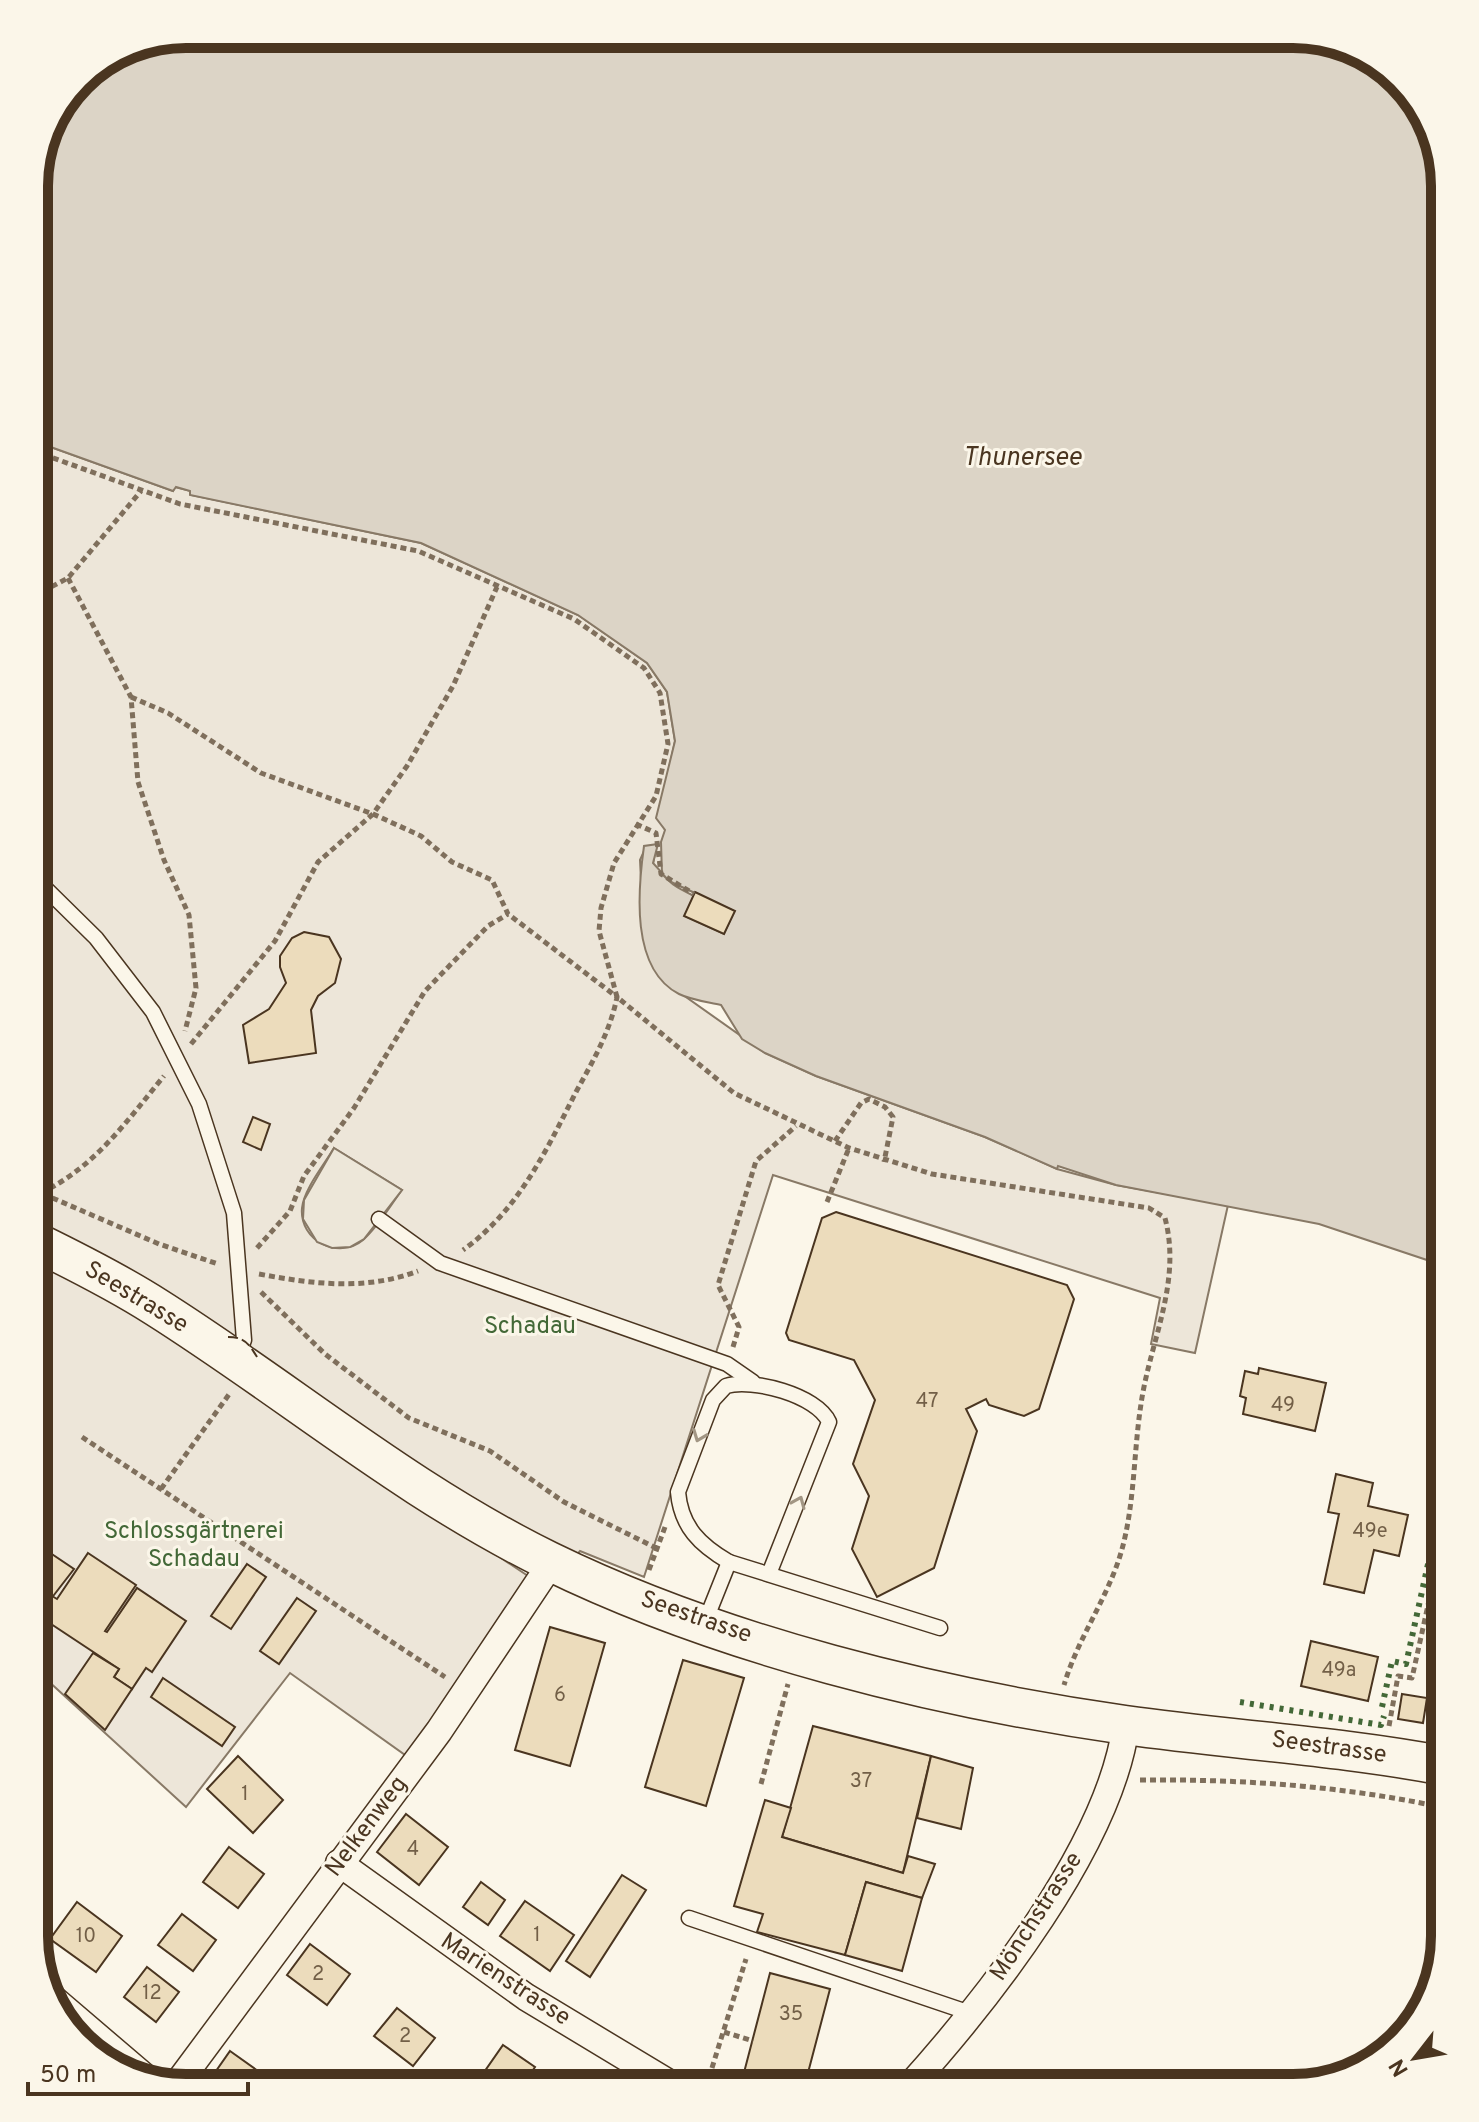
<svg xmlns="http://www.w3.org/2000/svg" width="1479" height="2122" font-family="Overpass,sans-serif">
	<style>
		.green { fill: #ede6d9; stroke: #887966; stroke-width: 2; fill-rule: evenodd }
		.parking { fill: #ede7d9; stroke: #887966; stroke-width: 2 }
		.water { fill: #dcd4c6; stroke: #887966; stroke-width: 2 }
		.building { fill: #ecdcbc; stroke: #4a3520; stroke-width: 2 }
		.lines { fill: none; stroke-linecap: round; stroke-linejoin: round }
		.lane-casing { stroke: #4a3520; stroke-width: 17 }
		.street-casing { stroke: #4a3520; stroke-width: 29 }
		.secondary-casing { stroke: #4a3520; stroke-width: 41 }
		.path { stroke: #7f6f5c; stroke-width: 5; stroke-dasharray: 6 4; stroke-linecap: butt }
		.lane { stroke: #fbf6e9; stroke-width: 14 }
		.street { stroke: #fbf6e9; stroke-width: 26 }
		.secondary { stroke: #fbf6e9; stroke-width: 38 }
		.hedge { stroke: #436837; stroke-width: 6; stroke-dasharray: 4 6; stroke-linecap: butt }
		.fence { stroke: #4a3520; stroke-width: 2; stroke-dasharray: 10 4; stroke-linecap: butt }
		.oneway { stroke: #a29684 }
		.labels { text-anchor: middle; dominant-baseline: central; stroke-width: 6; stroke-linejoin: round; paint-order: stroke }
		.number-label { font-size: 20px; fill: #725f47 }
		.street-label { font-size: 24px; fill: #4a3520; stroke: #fbf6e9 }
		.park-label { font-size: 24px; fill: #436837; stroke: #fbf6e9 }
		.water-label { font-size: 26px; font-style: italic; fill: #4a3520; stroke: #fbf6e9 }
		.rim { fill: none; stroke: #4a3520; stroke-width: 10 }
	</style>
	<rect width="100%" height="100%" fill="#fbf6e9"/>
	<g class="green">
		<path d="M34,441L173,491L175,487L191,491V495L421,543L578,615L647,663L667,692L675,741L659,814L665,830L669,881L735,911L724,934L684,916L693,896L667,883L653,864L655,853L644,851L640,860L644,942L662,980L765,1053L816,1076L985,1137L1057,1169L1116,1185L1228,1205L1195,1353L1151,1344L1160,1298L773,1175L644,1577L580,1551L575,1557L492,1517L256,1356C250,1342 243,1336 227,1337L34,1227ZM334,1148L402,1190C390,1206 378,1227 363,1240C339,1260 299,1241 302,1208C304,1189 324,1165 334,1148Z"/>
		<polygon points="34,1260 61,1269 154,1326 540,1584 415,1762 290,1673 186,1807 34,1668 34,1613 39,1604 34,1600"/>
	</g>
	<polygon class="parking" points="334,1148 402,1190 364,1239 350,1247 332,1248 317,1242 303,1219 304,1200"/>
	<path class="water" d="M186,34H1302L1369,55L1424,110L1445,186V1266L1319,1224L1116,1185L1058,1166L1057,1169L985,1137L816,1076L765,1053L742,1039L721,1005C708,1002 691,1000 679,994C630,969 638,889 644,846L658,844L653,863C671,882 665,882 694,896L685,916L724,934L734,911L669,881L662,874L661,842L665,830L656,818L675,741L667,692L647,663L578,615L421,543L190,495V491L176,487L173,491L34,441V176L50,119L86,72Z"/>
	<g class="building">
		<polygon points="695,892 735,911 724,934 684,916"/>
		<polygon points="304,932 329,937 341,959 335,983 318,996 311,1010 316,1053 249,1063 243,1025 269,1009 286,983 280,967 280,956 292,938"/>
		<polygon points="253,1117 270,1124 261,1150 243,1142"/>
		<polygon points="836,1212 1067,1285 1074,1299 1039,1409 1024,1416 989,1405 986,1399 966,1409 977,1431 934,1568 877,1597 852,1549 869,1496 853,1464 875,1400 854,1360 789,1340 786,1333 822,1218"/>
		<polygon points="1259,1368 1326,1383 1315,1431 1243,1414 1246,1398 1240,1396 1245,1371 1258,1374"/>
		<polygon points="1336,1474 1373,1483 1368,1506 1408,1515 1399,1556 1374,1550 1364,1593 1324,1584 1339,1514 1328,1512"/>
		<polygon points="34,1542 74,1569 47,1604 34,1595"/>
		<polygon points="88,1553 136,1585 105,1631 107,1632 137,1588 186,1621 152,1672 146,1668 132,1689 114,1677 119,1669 39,1616 52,1596 57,1599"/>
		<polygon points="247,1564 266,1577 231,1629 211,1616"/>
		<polygon points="297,1598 316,1611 279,1664 260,1651"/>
		<polygon points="550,1627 605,1643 570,1766 515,1750"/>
		<polygon points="1311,1641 1378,1657 1368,1701 1301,1686"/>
		<polygon points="93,1653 119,1669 114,1677 132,1689 105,1730 65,1694"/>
		<polygon points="683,1660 744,1678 706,1806 645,1787"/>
		<polygon points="163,1678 235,1727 222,1746 151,1697"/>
		<polygon points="1402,1694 1427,1698 1423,1723 1398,1719"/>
		<polygon points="813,1726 931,1756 903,1873 782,1837"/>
		<polygon points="238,1756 283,1800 253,1833 207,1789"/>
		<polygon points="931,1756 973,1768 961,1829 917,1818"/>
		<polygon points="765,1800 791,1808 782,1837 903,1873 908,1856 935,1864 922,1898 866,1882 845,1955 757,1932 763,1914 734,1906"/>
		<polygon points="406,1814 448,1847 419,1885 377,1852"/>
		<polygon points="229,1847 264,1874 238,1908 203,1882"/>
		<polygon points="34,1871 46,1879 34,1895"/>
		<polygon points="622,1875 646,1890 590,1977 566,1961"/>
		<polygon points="481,1882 505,1900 488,1925 463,1907"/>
		<polygon points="866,1882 922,1898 902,1971 845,1955"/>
		<polygon points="525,1901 574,1935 550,1971 500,1936"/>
		<polygon points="77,1902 122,1936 96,1972 50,1939"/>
		<polygon points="182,1914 216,1940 193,1971 158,1945"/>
		<polygon points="310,1944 350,1974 327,2005 287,1975"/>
		<polygon points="147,1967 179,1992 156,2022 124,1997"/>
		<polygon points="770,1973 830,1989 804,2088 755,2088 741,2084"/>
		<polygon points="397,2008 435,2038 413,2066 374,2036"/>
		<polygon points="503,2045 535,2067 521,2088 473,2088"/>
		<polygon points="230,2051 272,2081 267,2088 218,2088 209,2081"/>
	</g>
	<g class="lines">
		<defs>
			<g id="lane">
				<polyline points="34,877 96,938 153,1012 199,1104 234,1213 244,1340 237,1358"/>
				<polyline points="379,1219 440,1263 727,1364 753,1382"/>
				<path d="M729,1562C700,1545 681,1527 678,1492L713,1400L726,1386C752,1378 817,1395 829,1422L769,1574"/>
				<polyline points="705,1622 729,1562 940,1628"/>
				<polyline points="689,1918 973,2014"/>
			</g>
			<g id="street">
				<polyline points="339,1863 526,1997 677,2088"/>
				<polyline points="51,1997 147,2079"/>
				<polyline points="175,2087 439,1731 552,1562"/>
				<path d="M908,2088C988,1999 1110,1845 1126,1725"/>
			</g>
			<path id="secondary" d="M34,1241C75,1261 117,1282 156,1307C289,1391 406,1491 549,1561C721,1645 936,1698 1125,1725C1232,1740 1339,1746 1445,1766"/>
		</defs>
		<use href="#lane" class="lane-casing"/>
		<use href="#street" class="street-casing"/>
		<use href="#secondary" class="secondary-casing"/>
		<g class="path">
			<path d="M34,451L180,504L418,551L574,619L644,668L660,693L668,744L656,796L614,863L601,908L599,931L617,997L734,1093L849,1148L932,1174L1149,1208L1165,1218C1182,1283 1150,1341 1141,1404C1133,1455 1135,1513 1118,1562C1103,1605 1077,1641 1064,1685"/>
			<polyline points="68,578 131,697 138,782 164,860 189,915 196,988 185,1031"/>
			<polyline points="34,596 68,578 141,491"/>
			<path d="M131,697L168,713L261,773L373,814L421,836L452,862L492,880L508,914L617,997C610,1032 593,1061 576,1092C546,1151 518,1211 463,1250"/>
			<polyline points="636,824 656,833 661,874 694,894"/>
			<polyline points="191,1044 275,941 318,862 373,814 407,766 453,686 497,587"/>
			<polyline points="835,1141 861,1103 869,1099 885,1107 893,1117 884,1162"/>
			<polyline points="34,1190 159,1244 218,1264"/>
			<path d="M41,1193C96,1166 126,1122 164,1076"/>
			<polyline points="827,1202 849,1148"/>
			<polyline points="257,1248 290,1211 304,1176 354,1108 425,991 488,926 508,914"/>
			<path d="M259,1274C313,1284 365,1291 418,1271"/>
			<polyline points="261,1292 325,1354 409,1418 490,1451 564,1502 656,1548"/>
			<polyline points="733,1347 739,1327 718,1285 756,1161 796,1126"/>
			<polyline points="82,1437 445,1677"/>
			<polyline points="161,1489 230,1393"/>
			<polyline points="649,1570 665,1527"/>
			<polyline points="1389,1726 1398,1676 1412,1678 1445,1528"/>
			<path d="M1140,1780C1242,1779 1345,1786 1445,1808"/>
			<polyline points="761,1784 788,1684"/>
			<polyline points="724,2032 753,2041"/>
			<polyline points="706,2087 746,1959"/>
		</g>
		<use href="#lane" class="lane"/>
		<use href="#street" class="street"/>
		<use href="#secondary" class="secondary"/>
		<g class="hedge">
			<polyline points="1240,1702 1381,1725 1384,1716"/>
			<polyline points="1382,1707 1392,1661 1406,1664 1445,1487"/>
		</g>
		<path class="fence" d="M228,1337C245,1337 249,1344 257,1357"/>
	</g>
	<defs><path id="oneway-chevron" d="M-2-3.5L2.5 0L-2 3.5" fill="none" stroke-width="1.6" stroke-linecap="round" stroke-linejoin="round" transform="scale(2)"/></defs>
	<g class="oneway">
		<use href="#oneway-chevron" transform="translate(699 1436) rotate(111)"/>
		<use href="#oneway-chevron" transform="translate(799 1502) rotate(-67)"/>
	</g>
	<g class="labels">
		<g class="number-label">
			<text x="927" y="1402">47</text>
			<text x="1283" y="1406">49</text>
			<text x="1370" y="1532">49e</text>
			<text x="1339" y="1671">49a</text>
			<text x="560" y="1696">6</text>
			<text x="861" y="1782">37</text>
			<text x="245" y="1795">1</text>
			<text x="413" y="1850">4</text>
			<text x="537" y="1936">1</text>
			<text x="86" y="1937">10</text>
			<text x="318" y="1975">2</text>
			<text x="152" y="1994">12</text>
			<text x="791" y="2015">35</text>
			<text x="405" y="2037">2</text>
		</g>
		<g class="street-label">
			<text transform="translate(136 1298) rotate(31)">Seestrasse</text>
			<text transform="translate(696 1618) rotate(19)">Seestrasse</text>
			<text transform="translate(1329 1748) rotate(8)">Seestrasse</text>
			<text transform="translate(367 1827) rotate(-53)">Nelkenweg</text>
			<text transform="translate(1037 1917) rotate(-57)">Mönchstrasse</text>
			<text transform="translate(505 1980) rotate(33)">Marienstrasse</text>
		</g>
		<g class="park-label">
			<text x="530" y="1327">Schadau</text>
			<text x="194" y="1532">Schlossgärtnerei<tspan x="194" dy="28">Schadau</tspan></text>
		</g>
		<g class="water-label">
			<text x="1022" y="458">Thunersee</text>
		</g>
	</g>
	<path d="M0 0H1479V2122H0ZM186 48H1293A138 138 0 0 1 1431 186V1936A138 138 0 0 1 1293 2074H186A138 138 0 0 1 48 1936V186A138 138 0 0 1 186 48Z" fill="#fbf6e9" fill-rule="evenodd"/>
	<path class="rim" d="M186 48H1293A138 138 0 0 1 1431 186V1936A138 138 0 0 1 1293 2074H186A138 138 0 0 1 48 1936V186A138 138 0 0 1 186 48Z"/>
	<g transform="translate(1415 2058) rotate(239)" stroke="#fbf6e9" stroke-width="6" paint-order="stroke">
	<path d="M0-6L14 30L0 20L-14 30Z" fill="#4a3520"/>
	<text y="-12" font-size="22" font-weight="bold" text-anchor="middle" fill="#4a3520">N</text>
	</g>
	<path d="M28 2082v12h220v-12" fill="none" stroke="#4a3520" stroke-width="4"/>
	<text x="40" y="2082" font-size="24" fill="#4a3520" stroke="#fbf6e9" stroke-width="6" paint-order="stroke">50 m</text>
</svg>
